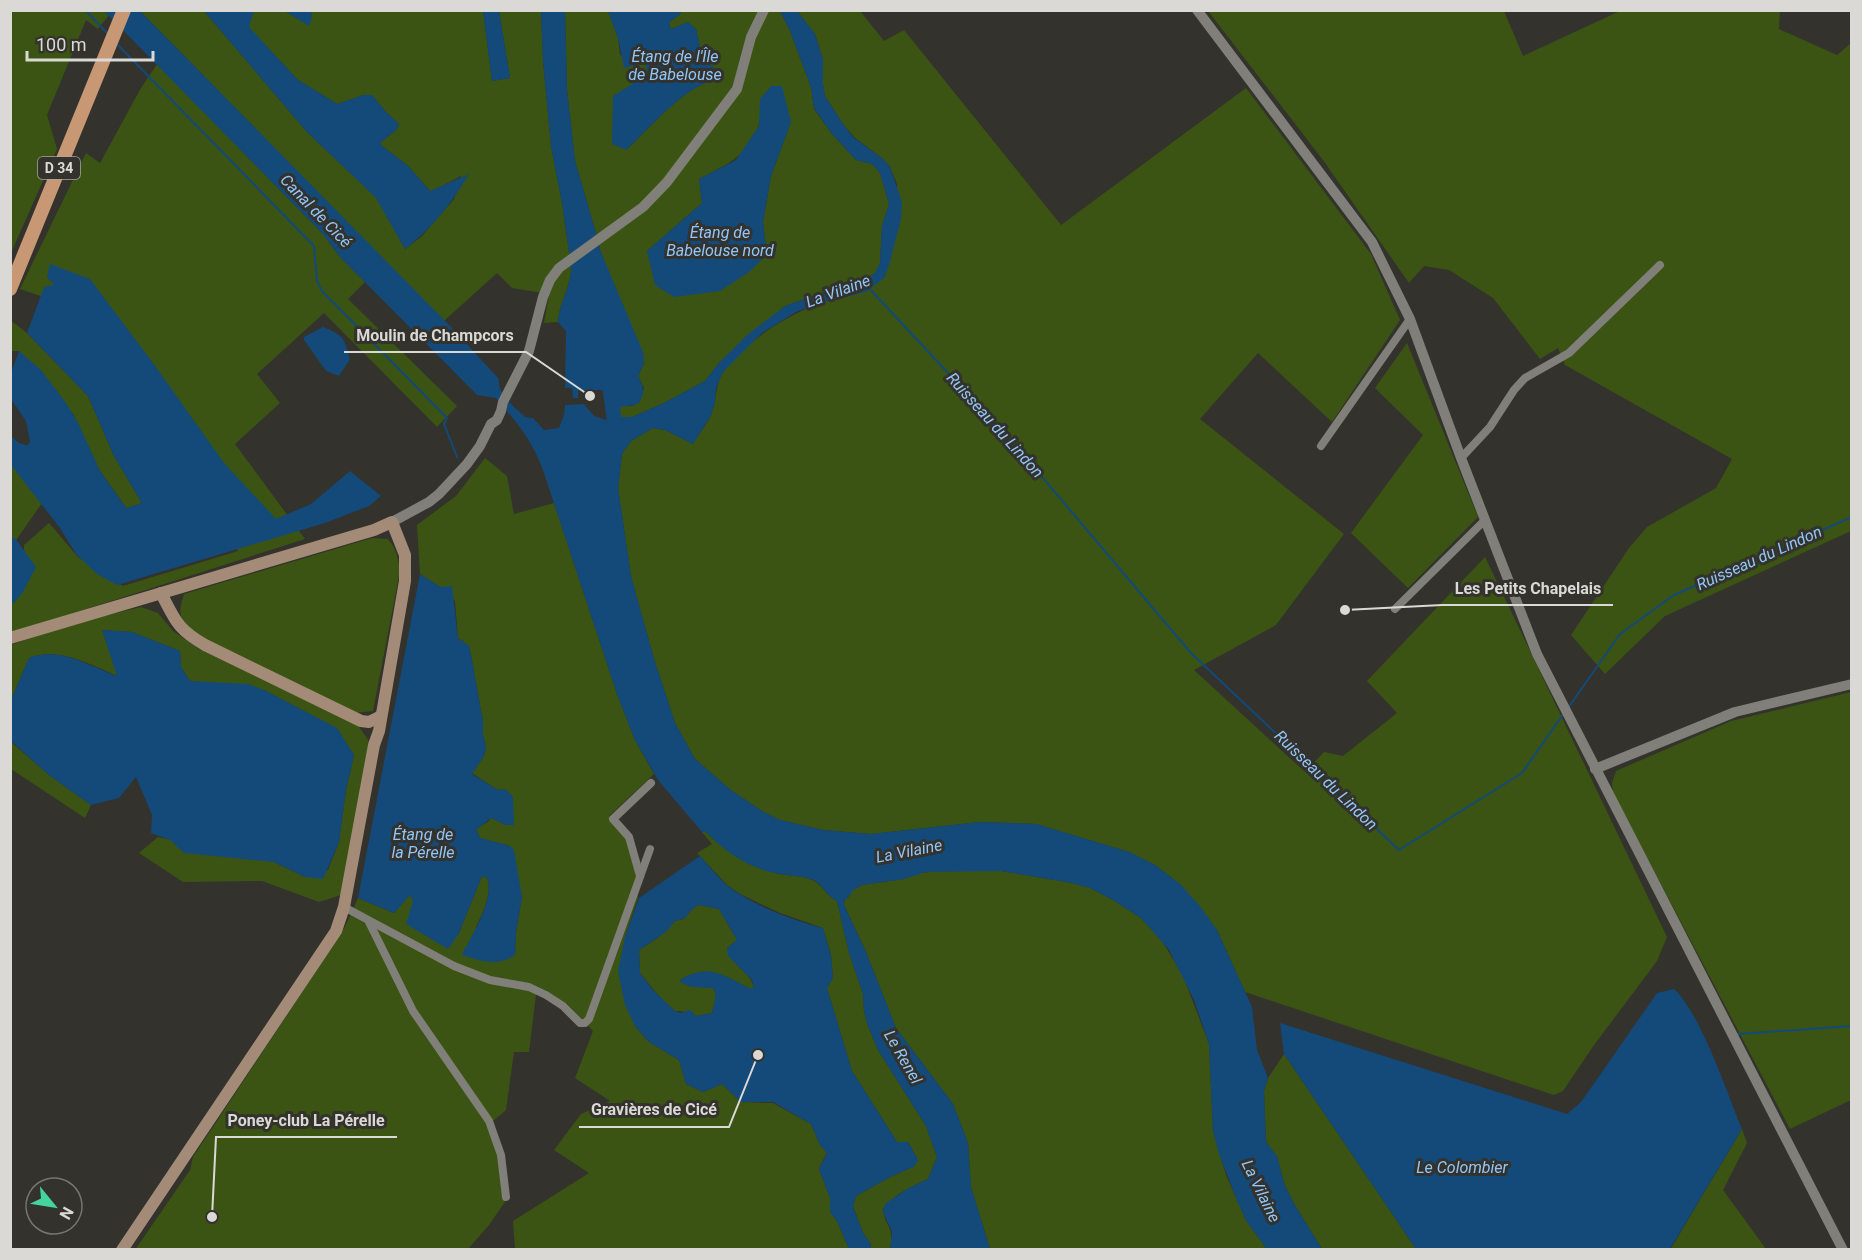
<svg xmlns="http://www.w3.org/2000/svg" width="1862" height="1260" font-family="Roboto,sans-serif">
	<style>
		.green { fill: #3b5414; fill-rule: evenodd }
		.water { fill: #134a79; fill-rule: evenodd }
		.lines { fill: none; stroke-linecap: round; stroke-linejoin: round }
		.stream { stroke: #134a79; stroke-width: 2 }
		.river { stroke: #134a79; stroke-width: 15 }
		.minor { stroke: #817f79; stroke-width: 8 }
		.tertiary { stroke: #817f79; stroke-width: 10 }
		.secondary { stroke: #a48b77; stroke-width: 12 }
		.primary { stroke: #c89875; stroke-width: 14 }
		.labels { text-anchor: middle; dominant-baseline: central; stroke-width: 6; stroke-linejoin: round; paint-order: stroke }
		.shield { fill: #33322d; stroke: #a8a7a3; stroke-width: 1.5 }
		.shield-label { font-size: 14px; font-weight: bold; fill: #dad9d5 }
		.water-label { font-size: 16px; font-style: italic; fill: #92c6f9; stroke: #33322d }
		.leader { fill: none; stroke: #dad9d5; stroke-width: 2 }
		.callout-dot { fill: #dad9d5; stroke: #33322d; stroke-width: 2 }
		.callout-label { font-size: 16px; text-anchor: middle; font-weight: bold; fill: #dad9d5; stroke: #33322d; stroke-width: 6; stroke-linejoin: round; paint-order: stroke }
	</style>
	<rect width="100%" height="100%" fill="#33322d"/>
	<g class="green">
		<polygon points="11,10 104,10 109,15 98,29 86,20 47,115 57,149 11,253"/>
		<path d="M254,10L285,11L298,19L312,17L311,11H483L492,81L510,78L499,11H541L543,61L551,146L562,203L571,266C572,285 559,303 558,322L544,323L549,294L512,288L497,273L444,321L140,11H204L307,132L377,198L405,249L421,237L454,199L461,176L431,192L408,166L381,145L380,143L396,130L399,124L386,112L372,95H364L337,104L298,80L248,27Z"/>
		<polygon points="1622,10 1780,11 1779,29 1837,55 1851,43 1851,531 1665,616 1605,674 1571,635 1629,548 1647,527 1716,488 1732,459 1565,365 1558,348 1540,359 1493,298 1449,270 1424,266 1409,283 1323,160 1208,11 1504,11 1523,56"/>
		<path d="M565,11H608L618,38L620,55L646,63L648,75L626,150C646,131 666,108 689,92C701,83 710,84 719,71L703,60L696,29L688,22L671,29L669,23L681,13L680,11H780L790,31L811,87L814,109L832,134L856,160L872,164L880,173L889,204L882,226L880,263L875,273L863,281L836,288L785,306L719,363L705,381L664,403L632,417H618L617,406H631L639,403L644,388L638,376L644,363L600,250L596,233L575,161L567,90ZM760,99L791,122L771,176L763,222L767,255L647,251L702,203L699,179C724,166 747,157 758,127C761,119 760,107 760,99Z"/>
		<path d="M797,11H860L884,41L904,30L1061,225L1246,88L1371,254L1400,320L1332,422L1258,353L1200,419L1344,534L1276,625L1194,670L1305,772L1324,752L1343,756L1397,713L1367,681L1485,557L1667,937L1657,961L1594,1045L1563,1091L1554,1095L1245,992L1217,930L1180,884L1155,865L1129,852L1036,824L980,822L871,834L823,830L780,820L762,811L732,791L695,759L675,723L654,659L631,577L618,488L622,454L631,441L653,428L665,430L693,444C699,433 708,423 712,412C717,399 715,385 723,372C727,366 734,361 739,355C778,313 832,299 884,278L893,248L897,184L890,167L883,159L854,137L843,124L825,96L823,85V60L815,34Z"/>
		<polygon points="157,64 323,234 340,257 365,282 348,299 457,406 437,427 324,313 257,374 280,403 235,444 305,539 11,633 11,602 23,591 24,545 49,523 78,557 123,586 238,551 210,497 79,309 20,289 86,153 100,163 141,88"/>
		<polygon points="10,320 27,333 88,396 114,456 142,503 127,508 124,505 100,471 73,414 19,351 11,351"/>
		<polygon points="1407,343 1478,517 1408,588 1351,533 1423,435 1375,388"/>
		<path d="M485,458L507,476L514,514L554,503L617,694L635,740L654,774L609,816L627,839L637,879L638,898L625,937L635,1026L649,1042L679,1060L686,1084L703,1092L722,1084L741,1102L773,1103L811,1124L820,1145L827,1152L819,1169L830,1198V1212L837,1221L849,1249H515L513,1221L589,1173L554,1150L581,1114L610,1101L575,1078L593,1031L567,1004L537,986L529,1052H514L506,1110L493,1121L509,1196L489,1225L468,1249L135,1250L190,1170L193,1157L331,949L346,925L358,898L394,913L410,894L413,901L458,935L482,876L487,878C493,892 483,913 476,927L515,955L516,932L522,897L510,846L480,838L476,829L489,821L491,818L506,825H513V797L506,790L496,789L472,773L484,756L486,747L483,734V722L471,655L469,646L458,638L455,601L440,587L420,574L417,525L456,496Z"/>
		<polygon points="10,459 44,500 12,546 10,545"/>
		<path d="M372,538L388,539C397,549 398,559 400,571L373,711L355,713C326,699 194,642 183,621C178,611 181,604 184,594Z"/>
		<path d="M141,607L158,613L173,631L199,649L357,724L369,741L341,895L319,902L262,881L183,882L139,853L158,837L274,862L305,877L328,870L339,842L346,790L354,755L336,728L264,690L190,681L181,667L180,651L132,632L102,630L118,676C91,665 58,646 29,658L11,700V645L66,625Z"/>
		<polygon points="1851,692 1851,1100 1790,1129 1613,793 1612,783 1616,771 1731,721"/>
		<polygon points="10,741 49,775 91,805 85,818 11,769"/>
		<path d="M705,831C726,852 750,868 780,874C792,876 807,876 816,882C824,888 828,897 837,901L849,953L863,994L864,1011L867,1023L878,1050L926,1126L937,1157L928,1179C912,1187 895,1193 883,1209C885,1228 895,1225 890,1249H870L871,1244L863,1233L853,1206L856,1196L890,1177L915,1166L917,1158L908,1142H897L852,1071L827,988L833,978L831,955L823,928L780,913L740,894L727,885L697,853L712,844L702,832Z"/>
		<polygon points="936,871 1001,871 1072,883 1090,888 1113,900 1141,918 1161,939 1183,976 1209,1044 1213,1131 1226,1175 1247,1222 1267,1249 990,1249 971,1187 968,1143 953,1104 896,1028 866,952 844,905 845,899 848,898 851,891 862,885 904,879 916,874"/>
		<path d="M700,905L719,909L737,940L727,948C733,968 751,972 754,988H749C723,976 709,963 680,980L689,986L713,988L716,996L712,1013L696,1016L691,1012L675,1011L662,1000L640,973L639,950L659,937L675,921L684,919L693,908Z"/>
		<polygon points="1284,1054 1416,1249 1322,1249 1294,1204 1284,1183 1277,1157 1266,1142 1264,1091 1268,1078"/>
		<polygon points="1742,1129 1747,1143 1723,1190 1766,1249 1670,1250"/>
	</g>
	<g class="water">
		<path d="M104,11H140L452,328L499,379C496,393 516,408 525,417L533,418L544,430L559,428L564,415L565,405L584,404L594,416L606,420L611,417H632L664,403L705,381L719,363L747,335L785,306L836,288L863,281L875,273L880,263L882,226L889,204L880,173L872,164L856,160L832,134L814,108L811,87L790,31L780,11H797L815,34L823,60V85L825,96L843,124L853,137L883,159L890,167L902,202L901,219L889,265L884,278L866,292L817,304L796,312L762,333L723,372L716,388L715,402L711,415L693,444L665,430L653,428L631,441L622,454L618,488L631,576L654,659L675,723L695,759L732,791L762,811L780,820L823,830L871,834L980,822L1036,824L1129,852L1155,865L1180,884L1199,905L1217,930L1252,1007L1257,1050L1268,1078L1264,1091L1266,1142L1277,1156L1284,1183L1294,1204L1322,1249H1267L1247,1222L1238,1203L1219,1154L1213,1131L1209,1044L1194,1000L1169,950L1141,918L1113,900L1090,888L1072,883L1001,871L926,872L904,879L862,885L852,891L848,898L845,899L844,905L866,952L896,1028L953,1104L968,1143L971,1187L990,1249H890L892,1232L883,1212L885,1204L907,1189L928,1179L937,1157L926,1126L878,1050L867,1023L864,1011L863,994L849,953L837,901C828,897 824,888 817,882C807,876 792,876 780,874C750,869 726,853 705,831L702,832L658,780L635,740L617,694L543,470C531,438 517,423 496,398L477,395L340,257L323,234Z"/>
		<path d="M204,11H254L249,27L298,80L337,104L364,95H372L386,112L399,124L396,130L380,143L381,145L408,166L430,191L469,174C452,203 431,229 405,249L376,198L307,132Z"/>
		<polygon points="285,11 311,11 312,17 309,26"/>
		<polygon points="483,11 499,11 510,78 492,81"/>
		<path d="M541,11H565L567,90L575,161L596,233L600,250L643,352L644,363L638,376C644,387 645,392 639,403C630,407 616,408 606,404L603,390H578V398H573L572,388H565L566,331L558,322C559,303 572,285 571,266L562,203L551,146L543,61Z"/>
		<path d="M608,11H680L681,13L669,23L671,29L688,22L696,29L703,60L720,72C711,83 700,84 689,92C666,108 646,131 626,150L612,144L613,96L648,74L645,63L624,68L618,38Z"/>
		<polygon points="771,86 782,86 791,122 771,176 763,222 767,255 749,272 720,291 674,297 655,285 647,251 702,203 699,179 736,160 759,126 760,99"/>
		<path d="M50,264L90,279L153,363L224,463L276,519L311,504L350,471L381,496L369,506L325,523L117,585L97,574L76,554L60,528L11,465V436C16,441 20,445 28,445L30,442L26,421L11,399V373L19,351L41,370L66,403L78,423L100,471L124,505L127,508L142,503L114,456L88,396L27,333L44,287L54,285L47,277Z"/>
		<path d="M323,327C344,336 344,337 350,359L339,376L326,371L304,340V337Z"/>
		<polygon points="11,537 15,538 36,567 23,592 11,606"/>
		<path d="M420,574L440,587L452,586L458,638L469,646L471,655L483,722V734L486,747L484,756L472,774L496,789L506,790L513,797L514,825H506L491,818L476,830L480,838L510,846L514,850L522,897L516,932L515,955C497,967 481,961 462,955C471,936 496,898 487,878L482,876L458,935L448,949L406,924L413,901L410,895L394,913L358,898Z"/>
		<path d="M102,630L132,632L180,651L181,667L190,681L248,684L264,690L337,728L354,755L346,790L339,842L323,879L305,877L274,862L184,853L170,840L151,833L152,815L136,777L119,798L91,805L49,775L11,741V700L29,658C59,646 89,666 117,676Z"/>
		<path d="M700,856C709,866 718,878 729,887C755,906 791,920 823,928L831,956L833,978L827,988L852,1071L897,1142H908L918,1160L915,1166L890,1177L856,1196L853,1207L863,1233L871,1244L870,1249H849L837,1221L830,1212V1198L819,1169L827,1153L820,1145L811,1124L773,1102H741L722,1084L703,1092L686,1084L679,1060L649,1042L635,1026L625,1005L618,971L625,937L639,898ZM700,905L719,909L737,940L727,948L728,956L752,980L754,988H749C722,975 709,963 680,980L681,983L693,987L713,988L716,996L712,1013L696,1016L690,1010L680,1013L675,1011L653,990L640,973L639,950L667,931L675,921L685,918L693,908Z"/>
		<path d="M1674,989C1701,1014 1727,1093 1742,1129L1670,1249H1416L1284,1054L1280,1023L1567,1114L1581,1102L1657,993Z"/>
	</g>
	<g class="lines">
		<g class="stream">
			<polyline points="85,10 109,35"/>
			<polyline points="115,42 314,246 317,281 322,291 447,418 444,424 457,457"/>
			<polyline points="868,287 1015,445 1191,653 1399,850 1522,773 1564,713"/>
			<polyline points="1568,708 1620,634 1674,595 1852,517"/>
			<polyline points="1738,1034 1852,1026"/>
		</g>
		<polyline class="river" points="610,434 615,426 610,388"/>
		<g class="minor">
			<polyline points="1321,446 1410,319"/>
			<polyline points="1461,458 1490,427 1514,390 1525,378 1569,353 1660,265"/>
			<polyline points="1395,609 1485,520"/>
			<polyline points="640,876 629,837 613,819 651,783"/>
			<polyline points="344,907 454,966 490,980 529,987 546,995 563,1006 580,1023 585,1023 589,1019 650,849"/>
			<polyline points="369,922 413,1011 489,1121 501,1155 506,1197"/>
		</g>
		<g class="tertiary">
			<polyline points="1197,10 1372,242 1410,319 1461,458 1537,654 1843,1250"/>
			<polyline points="392,522 429,502 439,494 467,464 480,446 491,424 497,420 501,411 503,402 529,351 543,297 550,280 559,268 643,207 667,182 737,89 751,37 764,10"/>
			<polyline points="1595,769 1735,712 1852,684"/>
		</g>
		<g class="secondary">
			<path d="M161,593C175,620 177,629 205,645L361,721L369,722L381,716"/>
			<polyline points="10,638 374,530 392,522 405,555 405,581 379,731 374,745 344,907 336,931 122,1250"/>
		</g>
		<polyline class="primary" points="10,289 124,10"/>
	</g>
	<g class="labels">
		<rect class="shield" x="38" y="157" width="42" height="22" rx="4.5"/>
		<g class="shield-label">
			<text x="59" y="168">D 34</text>
		</g>
		<g class="water-label">
			<text x="675" y="56">Étang de l'Île<tspan x="675" dy="18">de Babelouse</tspan></text>
			<text transform="translate(316 211) rotate(46)">Canal de Cicé</text>
			<text x="720" y="232">Étang de<tspan x="720" dy="18">Babelouse nord</tspan></text>
			<text transform="translate(838 291) rotate(-20)">La Vilaine</text>
			<text transform="translate(995 425) rotate(48)">Ruisseau du Lindon</text>
			<text transform="translate(1759 558) rotate(-24)">Ruisseau du Lindon</text>
			<text transform="translate(1326 780) rotate(44)">Ruisseau du Lindon</text>
			<text x="423" y="834">Étang de<tspan x="423" dy="18">la Pérelle</tspan></text>
			<text transform="translate(909 851) rotate(-11)">La Vilaine</text>
			<text transform="translate(903 1057) rotate(60)">Le Renel</text>
			<text x="1462" y="1167">Le Colombier</text>
			<text transform="translate(1261 1191) rotate(64)">La Vilaine</text>
		</g>
	</g>
	<path class="leader" d="M590 396L526 352H344M1345 610L1442 605H1613M758 1055L729 1127H579M212 1217L216 1137H397"/>
	<g class="callout-dot">
		<circle cx="590" cy="396" r="6"/>
		<circle cx="1345" cy="610" r="6"/>
		<circle cx="758" cy="1055" r="6"/>
		<circle cx="212" cy="1217" r="6"/>
	</g>
	<g class="callout-label">
		<text x="435" y="341">Moulin de Champcors</text>
		<text x="1528" y="594">Les Petits Chapelais</text>
		<text x="654" y="1115">Gravières de Cicé</text>
		<text x="306" y="1126">Poney-club La Pérelle</text>
	</g>
	<rect width="1862" height="1260" fill="none" stroke="#dad9d5" stroke-width="24"/>
	<g transform="translate(54 1206) rotate(120)"><circle r="28" fill="#33322d" stroke="#767570" stroke-width="1.5"/>
	<path d="M0-4.5L10 22L0 15L-10 22Z" fill="#46d49e"/>
	<text y="-9" font-size="16" font-weight="bold" text-anchor="middle" fill="#dad9d5">N</text>
	</g>
	<path d="M27 51v9h126v-9" fill="none" stroke="#dad9d5" stroke-width="3"/>
	<text x="36" y="51" font-size="18" fill="#dad9d5" stroke="#33322d" stroke-width="4.5" paint-order="stroke">100 m</text>
</svg>
